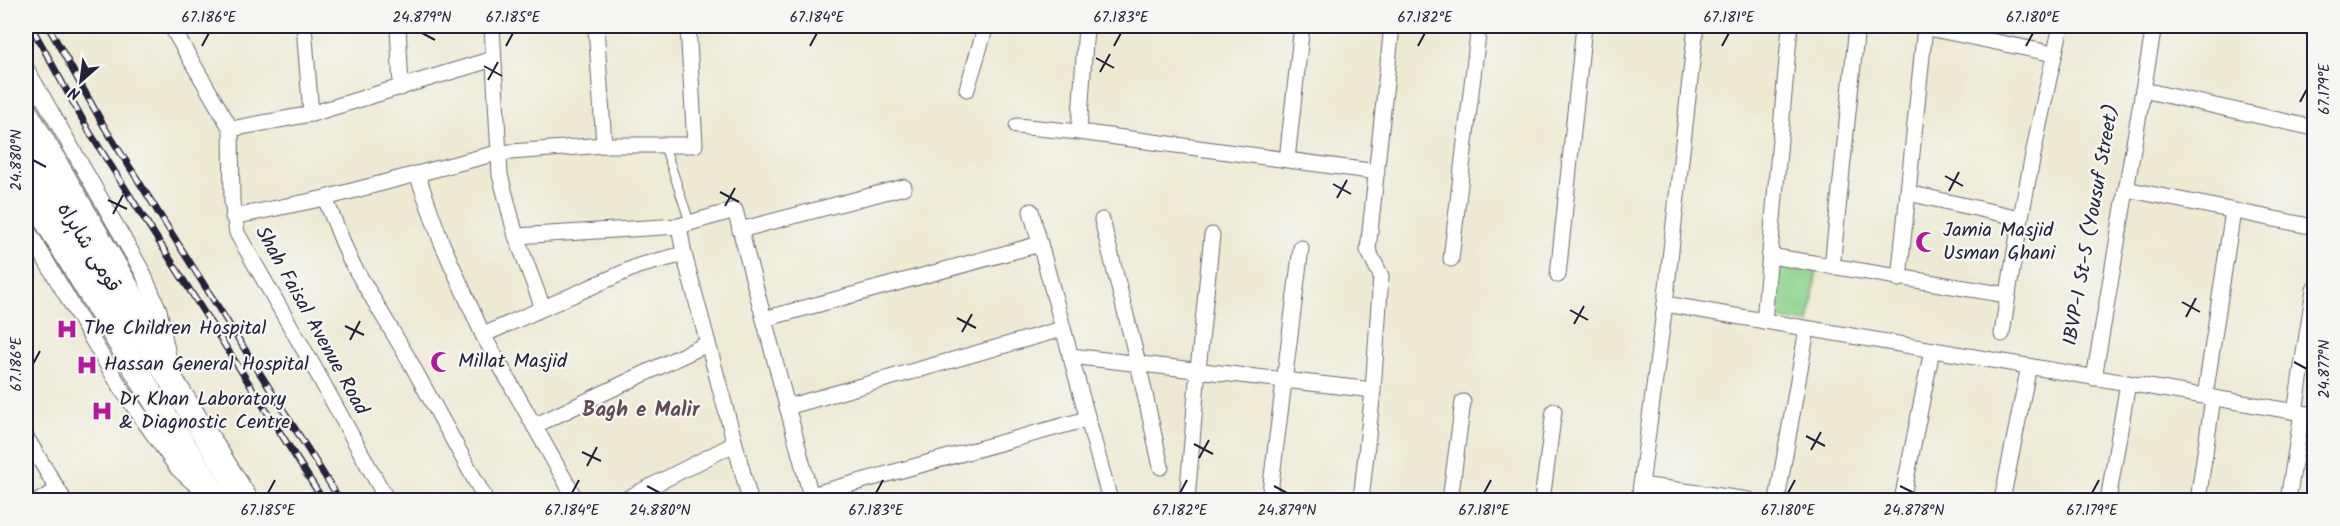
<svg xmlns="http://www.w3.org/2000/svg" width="2340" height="526" font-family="Kalam,'Playpen Sans Arabic',sans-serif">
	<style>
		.green { fill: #8cd38d; stroke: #577a64; stroke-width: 1.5 }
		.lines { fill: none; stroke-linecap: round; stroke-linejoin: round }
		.service-casing { stroke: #696870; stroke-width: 10 }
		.minor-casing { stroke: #696870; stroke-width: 17 }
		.secondary-casing { stroke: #696870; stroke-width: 23 }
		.trunk-casing { stroke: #696870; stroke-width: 26 }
		.service { stroke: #fff; stroke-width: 8 }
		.minor { stroke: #fff; stroke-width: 15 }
		.secondary { stroke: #fff; stroke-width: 21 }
		.trunk { stroke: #fff; stroke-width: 24 }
		.rail-casing { stroke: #22223b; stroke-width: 7 }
		.rail { stroke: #f6f6f2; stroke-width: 4.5; stroke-dasharray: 14; stroke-linecap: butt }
		.ticks { fill: none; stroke: #22223b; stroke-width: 2 }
		.labels { text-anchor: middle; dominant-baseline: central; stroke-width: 4.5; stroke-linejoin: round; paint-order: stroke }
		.street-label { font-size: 20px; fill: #22223b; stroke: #f6f6f2 }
		.poi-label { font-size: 20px; fill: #22223b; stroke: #f6f6f2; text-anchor: start }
		.neighbourhood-label { font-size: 21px; font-weight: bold; fill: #614b55; stroke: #f6f6f2 }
		.neatline { fill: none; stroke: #22223b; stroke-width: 2 }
		.ticks-label { font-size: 15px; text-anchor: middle; fill: #22223b }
	</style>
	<rect width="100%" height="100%" fill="#f6f6f2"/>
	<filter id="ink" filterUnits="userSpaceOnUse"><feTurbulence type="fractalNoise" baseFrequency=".0167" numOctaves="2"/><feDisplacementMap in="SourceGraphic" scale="12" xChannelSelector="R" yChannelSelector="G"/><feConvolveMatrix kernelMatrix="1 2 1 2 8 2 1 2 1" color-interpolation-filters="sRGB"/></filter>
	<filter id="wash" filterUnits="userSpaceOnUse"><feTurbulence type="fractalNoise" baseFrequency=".008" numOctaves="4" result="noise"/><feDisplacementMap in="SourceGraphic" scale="24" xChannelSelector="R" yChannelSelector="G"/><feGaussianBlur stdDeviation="1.35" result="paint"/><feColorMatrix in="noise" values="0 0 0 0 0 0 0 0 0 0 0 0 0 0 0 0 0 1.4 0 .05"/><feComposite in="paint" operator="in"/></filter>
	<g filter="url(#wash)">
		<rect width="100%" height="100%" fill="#ede9d2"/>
		<polygon class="green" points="1774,259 1817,268 1809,323 1767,317"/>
	</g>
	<g filter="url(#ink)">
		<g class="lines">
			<defs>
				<polyline id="service" points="664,145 690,223"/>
				<g id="minor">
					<polyline points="171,26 231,129 232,202 237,233 315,369 387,500"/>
					<polyline points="304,26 311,114"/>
					<polyline points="398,26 401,88"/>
					<polyline points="492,26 500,175 516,236 543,308"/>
					<polyline points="596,26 604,145"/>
					<polyline points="1086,26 1079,132 1377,172"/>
					<polyline points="1919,26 2054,54"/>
					<polyline points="26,68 142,271 159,310 168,356"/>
					<polyline points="967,89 986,26"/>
					<polyline points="2143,90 2314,128"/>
					<polyline points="1017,126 1079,132"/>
					<polyline points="231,129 311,114 493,59"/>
					<polyline points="1287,159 1302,26"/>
					<polyline points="417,174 441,241 483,335 576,500"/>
					<polyline points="2126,189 2314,227"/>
					<polyline points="1908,193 2020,218"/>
					<polyline points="325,198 350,260 408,358 486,500"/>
					<polyline points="1031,211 1110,500"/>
					<polyline points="233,217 325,198 497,153 604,145 695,145 688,26"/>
					<polyline points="1102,220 1138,363 1161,467"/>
					<polyline points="26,227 122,390 178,469 208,496"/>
					<polyline points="740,230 904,187"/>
					<polyline points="516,236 679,226"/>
					<polyline points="1770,256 2007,295"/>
					<polyline points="1451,259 1479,26"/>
					<polyline points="1832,267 1857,26"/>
					<polyline points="1558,275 1584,26"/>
					<polyline points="1899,279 1925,27"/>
					<polyline points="1665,304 2314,415"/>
					<polyline points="764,319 1040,244"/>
					<polyline points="1764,321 1790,26"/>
					<path d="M2002,334C2017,230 2037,128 2061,26"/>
					<polyline points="483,335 638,266 684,254"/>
					<polyline points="1070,356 1373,390"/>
					<polyline points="2094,378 2154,26"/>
					<polyline points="2205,396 2233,211"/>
					<polyline points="787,407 1062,329"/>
					<polyline points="2295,412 2314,289"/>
					<polyline points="534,426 707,344"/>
					<polyline points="26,437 64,500"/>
					<polyline points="1641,485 1749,500"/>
					<polyline points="811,495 1087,419"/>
					<polyline points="40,500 58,490"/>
					<polyline points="624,500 734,444"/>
					<polyline points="750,500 684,254 679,226 735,210 812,500"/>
					<polyline points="1187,500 1198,370 1212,235"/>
					<polyline points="1269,500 1301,248"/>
					<polyline points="1361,500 1373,390 1381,276 1368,250 1392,26"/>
					<polyline points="1450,500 1463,402"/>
					<polyline points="1542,500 1554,411"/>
					<polyline points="1639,500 1665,304 1696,26"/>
					<polyline points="1777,500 1807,329"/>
					<polyline points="1902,500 1932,350"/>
					<polyline points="2002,500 2029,366"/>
					<polyline points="2108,500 2128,383"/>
					<polyline points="2198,500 2213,398"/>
					<polyline points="2288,500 2302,413"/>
				</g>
				<polyline id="secondary" points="26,110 152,328"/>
				<g id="trunk">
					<polyline points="26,148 246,500"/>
					<polyline points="26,186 149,391 218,500"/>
				</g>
			</defs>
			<use href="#service" class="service-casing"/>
			<use href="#minor" class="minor-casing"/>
			<use href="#secondary" class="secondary-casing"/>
			<use href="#trunk" class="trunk-casing"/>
			<use href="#service" class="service"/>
			<use href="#minor" class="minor"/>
			<use href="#secondary" class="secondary"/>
			<use href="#trunk" class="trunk"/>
			<defs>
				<g id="rail">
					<polyline points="31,26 90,133 323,500"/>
					<polyline points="48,26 105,128 340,500"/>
				</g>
			</defs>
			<use href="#rail" class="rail-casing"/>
			<use href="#rail" class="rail"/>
		</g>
	</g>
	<path class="ticks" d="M422,33L435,40M202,46L209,33M506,46L513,33M810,46L817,33M1114,46L1121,33M1418,46L1425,33M1722,46L1729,33M2026,46L2033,33M1096,58L1114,68M484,66L502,76M1100,72L1110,54M488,80L498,62M2300,102L2307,89M33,160L46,167M1945,176L1963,186M1333,184L1351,194M1949,191L1959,172M720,192L739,202M1337,198L1347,180M108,200L127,209M725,206L735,188M113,214L123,195M2182,302L2200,312M1570,310L1588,320M2186,317L2196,298M957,318L976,328M1574,324L1584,306M345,326L364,335M962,332L972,314M350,340L360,321M2294,362L2307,369M33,364L40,351M1806,436L1825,446M1194,444L1213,454M1811,450L1821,432M582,452L601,461M1199,458L1209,440M587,466L597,447M647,486L660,493M1274,486L1287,493M1900,486L1914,493M268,493L275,480M572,493L579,480M876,493L883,480M1180,493L1187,480M1484,493L1491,480M1788,493L1795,480M2092,493L2099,480"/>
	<defs>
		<symbol id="mosque-bare" viewBox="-9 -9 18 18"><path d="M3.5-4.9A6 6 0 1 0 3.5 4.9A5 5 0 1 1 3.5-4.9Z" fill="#b5179e" stroke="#f6f6f2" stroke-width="2.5" paint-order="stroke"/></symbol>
		<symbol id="hospital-bare" viewBox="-9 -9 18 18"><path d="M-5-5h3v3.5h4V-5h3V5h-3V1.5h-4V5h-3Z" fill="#b5179e" stroke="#f6f6f2" stroke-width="2.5" paint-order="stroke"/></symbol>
	</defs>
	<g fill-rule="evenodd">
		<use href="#mosque-bare" x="1911" y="227" width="30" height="30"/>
		<use href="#hospital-bare" x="52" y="314" width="30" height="30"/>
		<use href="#mosque-bare" x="426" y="347" width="30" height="30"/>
		<use href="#hospital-bare" x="72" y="350" width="30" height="30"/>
		<use href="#hospital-bare" x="87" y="396" width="30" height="30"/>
	</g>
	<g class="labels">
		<g class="street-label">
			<text transform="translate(2092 225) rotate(-80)">IBVP-1 St-5 (Yousuf Street)</text>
			<text transform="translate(88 248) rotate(58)">قومی شاہراہ</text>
			<text transform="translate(311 321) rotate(61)">Shah Faisal Avenue Road</text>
		</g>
		<g class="poi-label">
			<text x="1943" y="231">Jamia Masjid<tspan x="1943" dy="23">Usman Ghani</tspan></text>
			<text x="84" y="329">The Children Hospital</text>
			<text x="458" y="362">Millat Masjid</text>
			<text x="104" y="365">Hassan General Hospital</text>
			<text x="119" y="400">Dr Khan Laboratory<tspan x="119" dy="23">&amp; Diagnostic Centre</tspan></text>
		</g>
		<g class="neighbourhood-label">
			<text x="641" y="410">Bagh e Malir</text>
		</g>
	</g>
	<rect width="2340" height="526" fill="none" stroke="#f6f6f2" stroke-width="66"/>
	<g transform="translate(81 81) rotate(208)" stroke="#f6f6f2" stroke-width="4.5" paint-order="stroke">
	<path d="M0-4.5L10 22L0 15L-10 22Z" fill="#22223b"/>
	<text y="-9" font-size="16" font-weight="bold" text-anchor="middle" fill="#22223b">N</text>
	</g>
	<rect x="33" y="33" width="2274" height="460" class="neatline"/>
	<g class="ticks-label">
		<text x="209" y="22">67.186°E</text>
		<text x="422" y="22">24.879°N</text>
		<text x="513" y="22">67.185°E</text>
		<text x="817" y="22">67.184°E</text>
		<text x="1121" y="22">67.183°E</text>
		<text x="1425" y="22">67.182°E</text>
		<text x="1729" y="22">67.181°E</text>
		<text x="2033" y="22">67.180°E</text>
		<text transform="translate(2324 89) rotate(-90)" y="5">67.179°E</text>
		<text transform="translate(16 160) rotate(-90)" y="5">24.880°N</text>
		<text transform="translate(16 364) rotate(-90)" y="5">67.186°E</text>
		<text transform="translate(2324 369) rotate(-90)" y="5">24.877°N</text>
		<text x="268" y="515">67.185°E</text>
		<text x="572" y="515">67.184°E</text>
		<text x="660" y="515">24.880°N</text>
		<text x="876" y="515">67.183°E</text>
		<text x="1180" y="515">67.182°E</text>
		<text x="1287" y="515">24.879°N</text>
		<text x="1484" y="515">67.181°E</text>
		<text x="1788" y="515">67.180°E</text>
		<text x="1914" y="515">24.878°N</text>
		<text x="2092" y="515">67.179°E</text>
	</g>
</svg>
